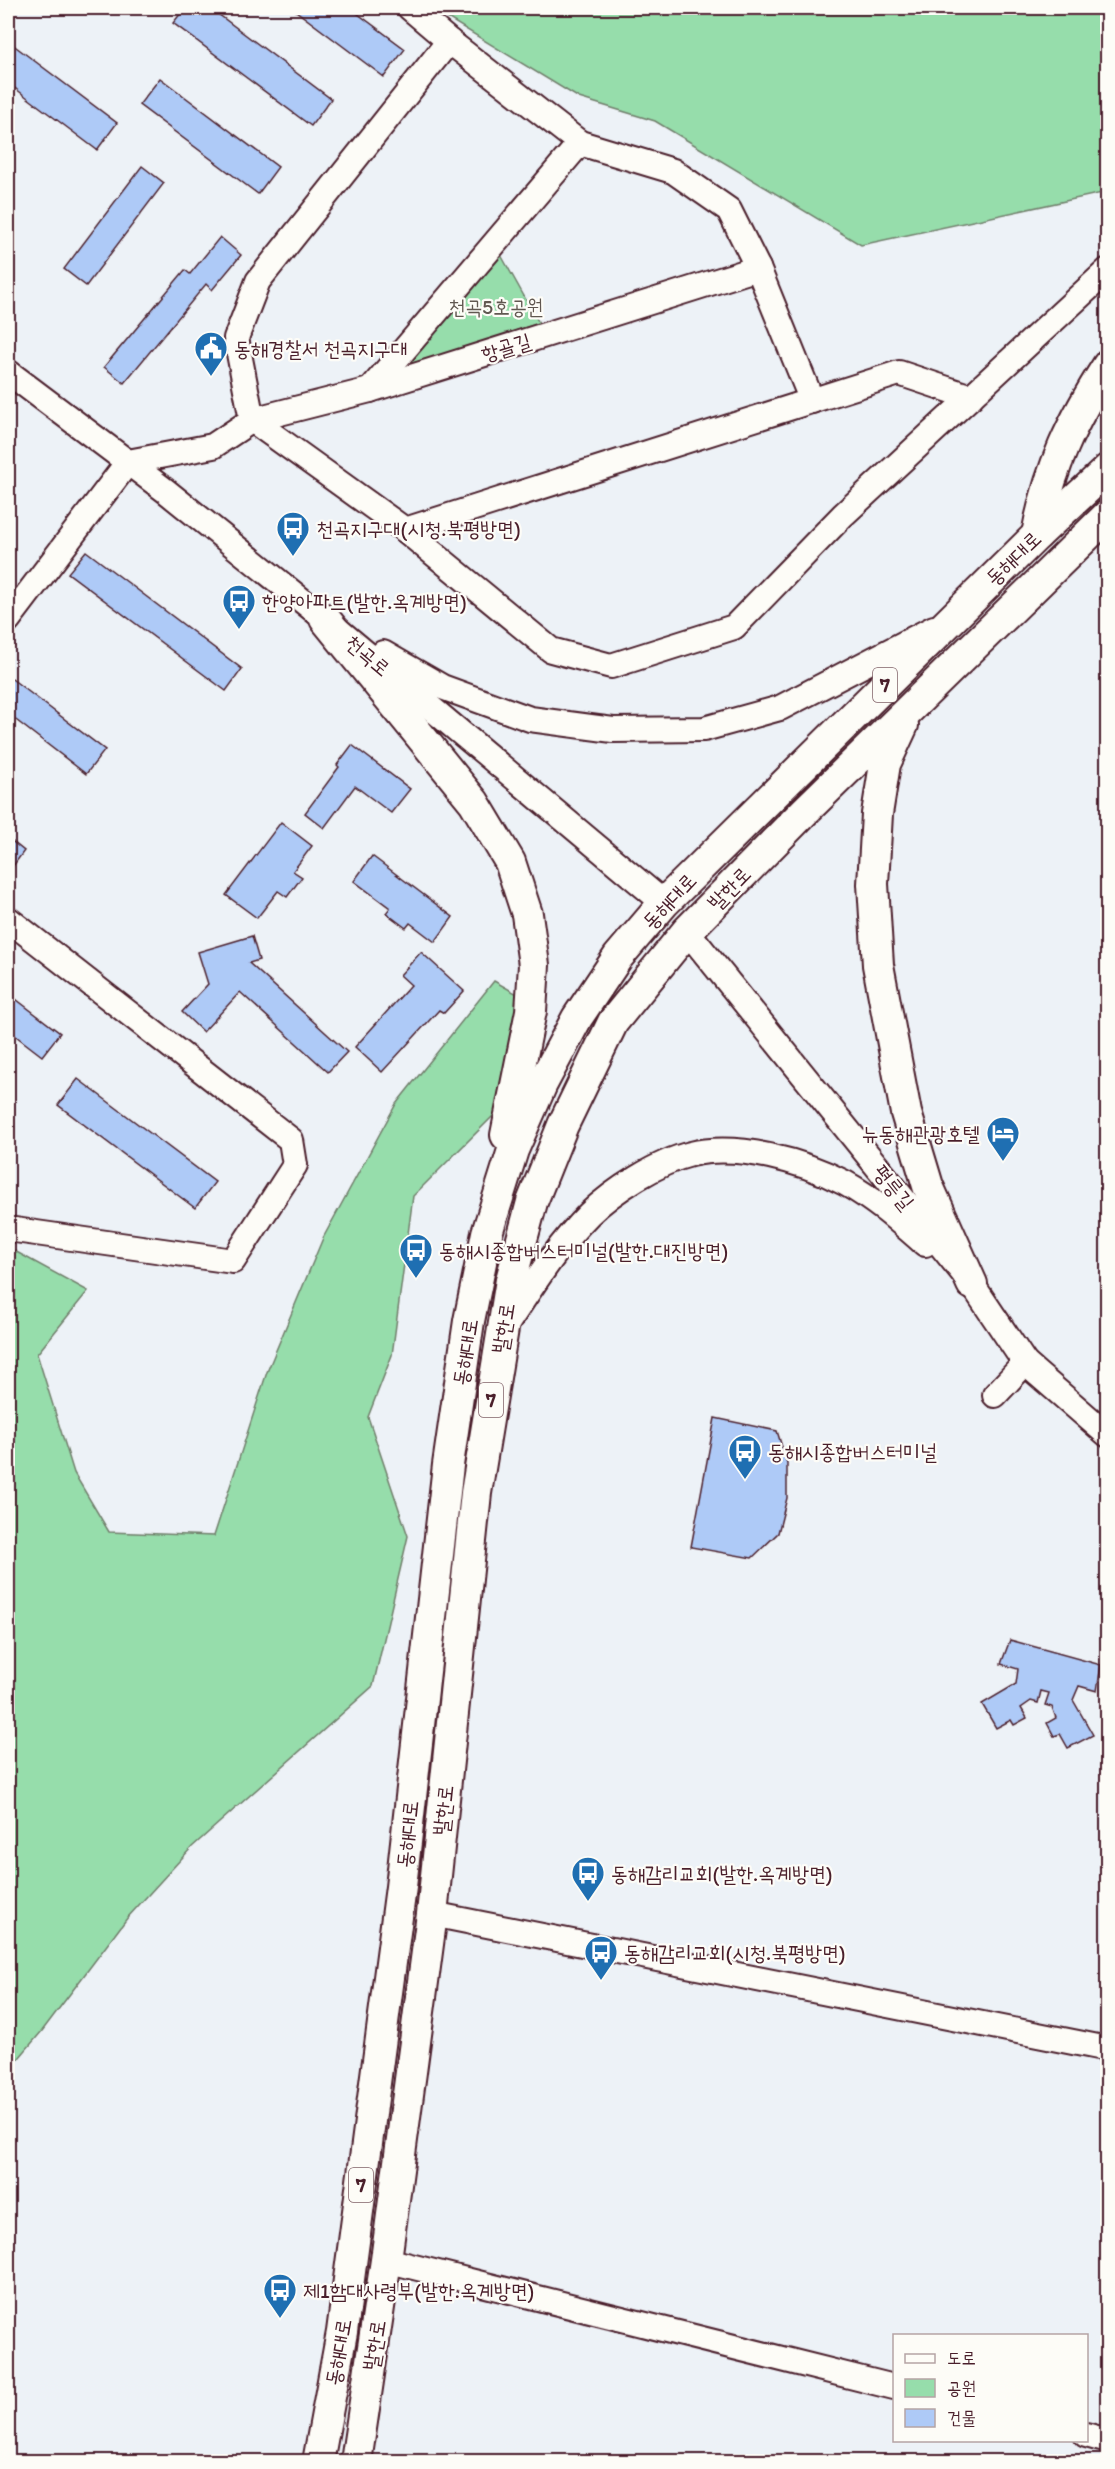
<svg xmlns="http://www.w3.org/2000/svg" width="1115" height="2469" font-family="Itim,'Poor Story',sans-serif">
	<style>
		.green { fill: #96ddab; stroke: #707e6b; stroke-width: 1.5 }
		.building { fill: #aecaf7; stroke: #4a1f2b; stroke-width: 1.5 }
		.lines { fill: none; stroke-linecap: round; stroke-linejoin: round }
		.minor-casing { stroke: #4a1f2b; stroke-width: 28 }
		.major-casing { stroke: #4a1f2b; stroke-width: 34 }
		.minor { stroke: #fdfcf7; stroke-width: 24 }
		.major { stroke: #fdfcf7; stroke-width: 30 }
		.labels { text-anchor: middle; dominant-baseline: central; stroke-width: 4.5; stroke-linejoin: round; paint-order: stroke }
		.shield { fill: #fdfcf7; stroke: #806168; stroke-width: 1.5 }
		.shield-label { font-size: 20px; font-weight: bold; fill: #4a1f2b }
		.park-label { font-size: 21px; fill: #615851; stroke: #fdfcf7 }
		.street-label { font-size: 21px; fill: #4a1f2b; stroke: #fdfcf7 }
		.poi-label { font-size: 21px; fill: #4a1f2b; stroke: #fdfcf7; text-anchor: start }
	</style>
	<rect width="100%" height="100%" fill="#edf2f7"/>
	<filter id="ink" filterUnits="userSpaceOnUse"><feTurbulence type="fractalNoise" baseFrequency=".0167" numOctaves="2"/><feDisplacementMap in="SourceGraphic" scale="12" xChannelSelector="R" yChannelSelector="G"/><feConvolveMatrix kernelMatrix="1 2 1 2 8 2 1 2 1" color-interpolation-filters="sRGB"/></filter>
	<g filter="url(#ink)">
		<g class="green">
			<polygon points="431,8 1107,8 1107,192 861,245 655,121 579,98"/>
			<polygon points="501,255 539,323 406,367"/>
			<polygon points="494,981 544,1009 499,1110 413,1196 392,1355 368,1417 408,1536 373,1686 192,1847 128,1917 42,2031 8,2071 8,1252 11,1249 88,1291 37,1354 74,1473 109,1532 214,1536 267,1372 323,1238 396,1104"/>
		</g>
		<g class="building">
			<polygon points="185,8 210,8 331,99 311,126 173,23"/>
			<polygon points="292,8 350,8 405,49 384,77"/>
			<polygon points="8,41 117,123 97,150 8,83"/>
			<polygon points="160,78 278,167 258,194 139,105"/>
			<polygon points="142,166 164,183 86,286 64,269"/>
			<polygon points="220,237 241,255 212,290 206,284 124,383 104,367 185,270 190,274"/>
			<polygon points="86,551 242,669 226,691 68,573"/>
			<polygon points="8,676 105,750 86,774 8,714"/>
			<polygon points="352,745 410,789 391,813 355,786 324,828 305,813 339,767 337,765"/>
			<polygon points="281,822 312,846 293,871 302,877 287,897 278,891 257,918 226,895"/>
			<polygon points="8,838 24,851 8,873"/>
			<polygon points="372,856 453,917 435,942 410,923 406,928 386,913 390,908 354,881"/>
			<polygon points="252,936 259,960 249,963 347,1052 328,1072 240,992 203,1032 182,1012 208,984 198,952"/>
			<polygon points="421,952 464,991 444,1013 439,1010 382,1072 355,1047 411,985 400,975"/>
			<polygon points="8,993 60,1033 42,1056 8,1030"/>
			<polygon points="78,1079 215,1182 195,1208 58,1105"/>
			<polygon points="715,1418 777,1431 787,1463 787,1498 778,1533 752,1558 691,1547"/>
			<polygon points="1010,1640 1101,1665 1097,1691 1079,1686 1073,1700 1093,1735 1068,1748 1060,1734 1054,1736 1047,1723 1056,1718 1052,1707 1045,1705 1049,1693 1041,1691 1038,1703 1031,1701 1021,1708 1027,1718 1014,1725 1011,1720 996,1728 982,1704 1016,1684 1018,1669 1001,1664"/>
		</g>
		<g class="lines">
			<defs>
				<g id="minor">
					<polyline points="410,8 449,41"/>
					<polyline points="8,372 166,491 325,619 664,903"/>
					<polyline points="370,390 580,143"/>
					<polyline points="252,420 405,530 551,650 611,666 734,627 843,515 1108,270"/>
					<polyline points="252,420 370,390 758,268"/>
					<polyline points="405,530 899,373 971,397"/>
					<polyline points="8,620 128,462 213,446 252,420 236,338 258,281 449,41 580,143 673,171 729,210 758,268 812,401"/>
					<polyline points="383,653 442,687 530,719 613,730 704,729 780,708 934,628"/>
					<polyline points="8,919 291,1140 295,1165 233,1261 8,1229"/>
					<polyline points="687,931 972,1284 1025,1363 1108,1435"/>
					<path d="M505,1327C531,1288 556,1247 589,1214C614,1190 658,1162 691,1154C738,1143 803,1161 845,1183C874,1199 900,1222 925,1244"/>
					<polyline points="995,1395 1025,1363"/>
					<polyline points="432,1914 1108,2049"/>
					<polyline points="386,2260 894,2387"/>
					<polyline points="1086,2435 1108,2441"/>
				</g>
				<g id="major">
					<path d="M1037,535C1049,469 1072,421 1108,365"/>
					<polyline points="325,619 474,802 510,862 527,914 534,965 531,1011 506,1135"/>
					<polyline points="903,725 885,764 877,814 873,884 878,965 906,1113 928,1186 972,1284"/>
					<polyline points="318,2462 342,2332 401,1887 448,1465 469,1321 487,1233 513,1150 542,1084 577,1018 618,957 664,903 1037,535 1108,469"/>
					<polyline points="356,2462 386,2260 432,1914 476,1493 511,1280 532,1202 563,1125 613,1022 687,931 805,811 1108,515"/>
				</g>
			</defs>
			<use href="#minor" class="minor-casing"/>
			<use href="#major" class="major-casing"/>
			<use href="#minor" class="minor"/>
			<use href="#major" class="major"/>
		</g>
	</g>
	<defs>
		<symbol id="civic-pin" viewBox="-11 -11 22 30"><path d="M0 17L-7.5 6A9.5 9.5 0 1 1 7.5 6Z" fill="#1f6fb2" stroke="#fdfcf7"/><path d="M-.6-6.5H3V-4.5H.6V-3L4-1V1h2V6H-6V1h2V-1L-.6-3ZM-1.2 2.5V6h2.4V2.5Z" fill="#fff"/></symbol>
		<symbol id="bus-pin" viewBox="-11 -11 22 30"><path d="M0 17L-7.5 6A9.5 9.5 0 1 1 7.5 6Z" fill="#1f6fb2" stroke="#fdfcf7"/><path d="M-5-6H5V4H4V6H2V4H-2V6H-4V4H-5ZM-3.5-4V0h7V-4ZM-3.5 1.2v1.5H-2V1.2ZM2 1.2v1.5H3.5V1.2Z" fill="#fff"/></symbol>
		<symbol id="hotel-pin" viewBox="-11 -11 22 30"><path d="M0 17L-7.5 6A9.5 9.5 0 1 1 7.5 6Z" fill="#1f6fb2" stroke="#fdfcf7"/><path d="M-6-4.5h1.5V1H6V5H4.5V3h-9V5H-6ZM-4 0a1.8 1.8 0 1 1 3.6 0ZM.5 0V-2.5h3Q6-2.5 6 0Z" fill="#fff"/></symbol>
	</defs>
	<g fill-rule="evenodd">
		<use href="#civic-pin" x="192" y="329" width="38" height="52"/>
		<use href="#bus-pin" x="274" y="509" width="38" height="52"/>
		<use href="#bus-pin" x="220" y="582" width="38" height="52"/>
		<use href="#hotel-pin" x="984" y="1114" width="38" height="52"/>
		<use href="#bus-pin" x="397" y="1231" width="38" height="52"/>
		<use href="#bus-pin" x="726" y="1432" width="38" height="52"/>
		<use href="#bus-pin" x="569" y="1854" width="38" height="52"/>
		<use href="#bus-pin" x="582" y="1933" width="38" height="52"/>
		<use href="#bus-pin" x="261" y="2271" width="38" height="52"/>
	</g>
	<g class="labels">
		<g class="shield">
			<rect x="873" y="668" width="24" height="34" rx="4.5"/>
			<rect x="479" y="1383" width="24" height="34" rx="4.5"/>
			<rect x="349" y="2168" width="24" height="34" rx="4.5"/>
		</g>
		<g class="shield-label">
			<text x="885" y="685">7</text>
			<text x="491" y="1400">7</text>
			<text x="361" y="2185">7</text>
		</g>
		<g class="park-label">
			<text x="496" y="306">천곡5호공원</text>
		</g>
		<g class="street-label">
			<text transform="translate(506 347) rotate(-17)">항골길</text>
			<text transform="translate(1013 558) rotate(-44)">동해대로</text>
			<text transform="translate(368 655) rotate(40)">천곡로</text>
			<text transform="translate(729 888) rotate(-46)">발한로</text>
			<text transform="translate(669 901) rotate(-47)">동해대로</text>
			<text transform="translate(894 1187) rotate(51)">평릉길</text>
			<text transform="translate(503 1328) rotate(-81)">발한로</text>
			<text transform="translate(465 1352) rotate(-81)">동해대로</text>
			<text transform="translate(443 1810) rotate(-84)">발한로</text>
			<text transform="translate(407 1834) rotate(-84)">동해대로</text>
			<text transform="translate(374 2345) rotate(-81)">발한로</text>
			<text transform="translate(338 2352) rotate(-80)">동해대로</text>
		</g>
		<g class="poi-label">
			<text x="234" y="348">동해경찰서 천곡지구대</text>
			<text x="316" y="528">천곡지구대(시청.북평방면)</text>
			<text x="262" y="601">한양아파트(발한.옥계방면)</text>
			<text x="980" y="1133" text-anchor="end">뉴동해관광호텔</text>
			<text x="439" y="1250">동해시종합버스터미널(발한.대진방면)</text>
			<text x="768" y="1451">동해시종합버스터미널</text>
			<text x="611" y="1873">동해감리교회(발한.옥계방면)</text>
			<text x="624" y="1952">동해감리교회(시청.북평방면)</text>
			<text x="303" y="2290">제1함대사령부(발한.옥계방면)</text>
		</g>
	</g>
	<rect width="1115" height="2469" fill="none" stroke="#fdfcf7" stroke-width="30"/>
	<rect x="15" y="15" width="1085" height="2439" fill="none" stroke="#4a1f2b" stroke-width="2" filter="url(#ink)"/>
	<rect x="893" y="2334" width="195" height="108" fill="#fdfcf7" stroke="#b5a4a5" stroke-width="1.5"/>
	<rect x="905" y="2354" width="30" height="9" fill="#fdfcf7" stroke="#b5a4a5" stroke-width="1.5"/>
	<text x="947" y="2364" font-size="18" fill="#4a1f2b">도로</text>
	<rect x="905" y="2379" width="30" height="18" fill="#96ddab" stroke="#b5a4a5" stroke-width="1.5"/>
	<text x="947" y="2394" font-size="18" fill="#4a1f2b">공원</text>
	<rect x="905" y="2409" width="30" height="18" fill="#aecaf7" stroke="#b5a4a5" stroke-width="1.5"/>
	<text x="947" y="2424" font-size="18" fill="#4a1f2b">건물</text>
</svg>
